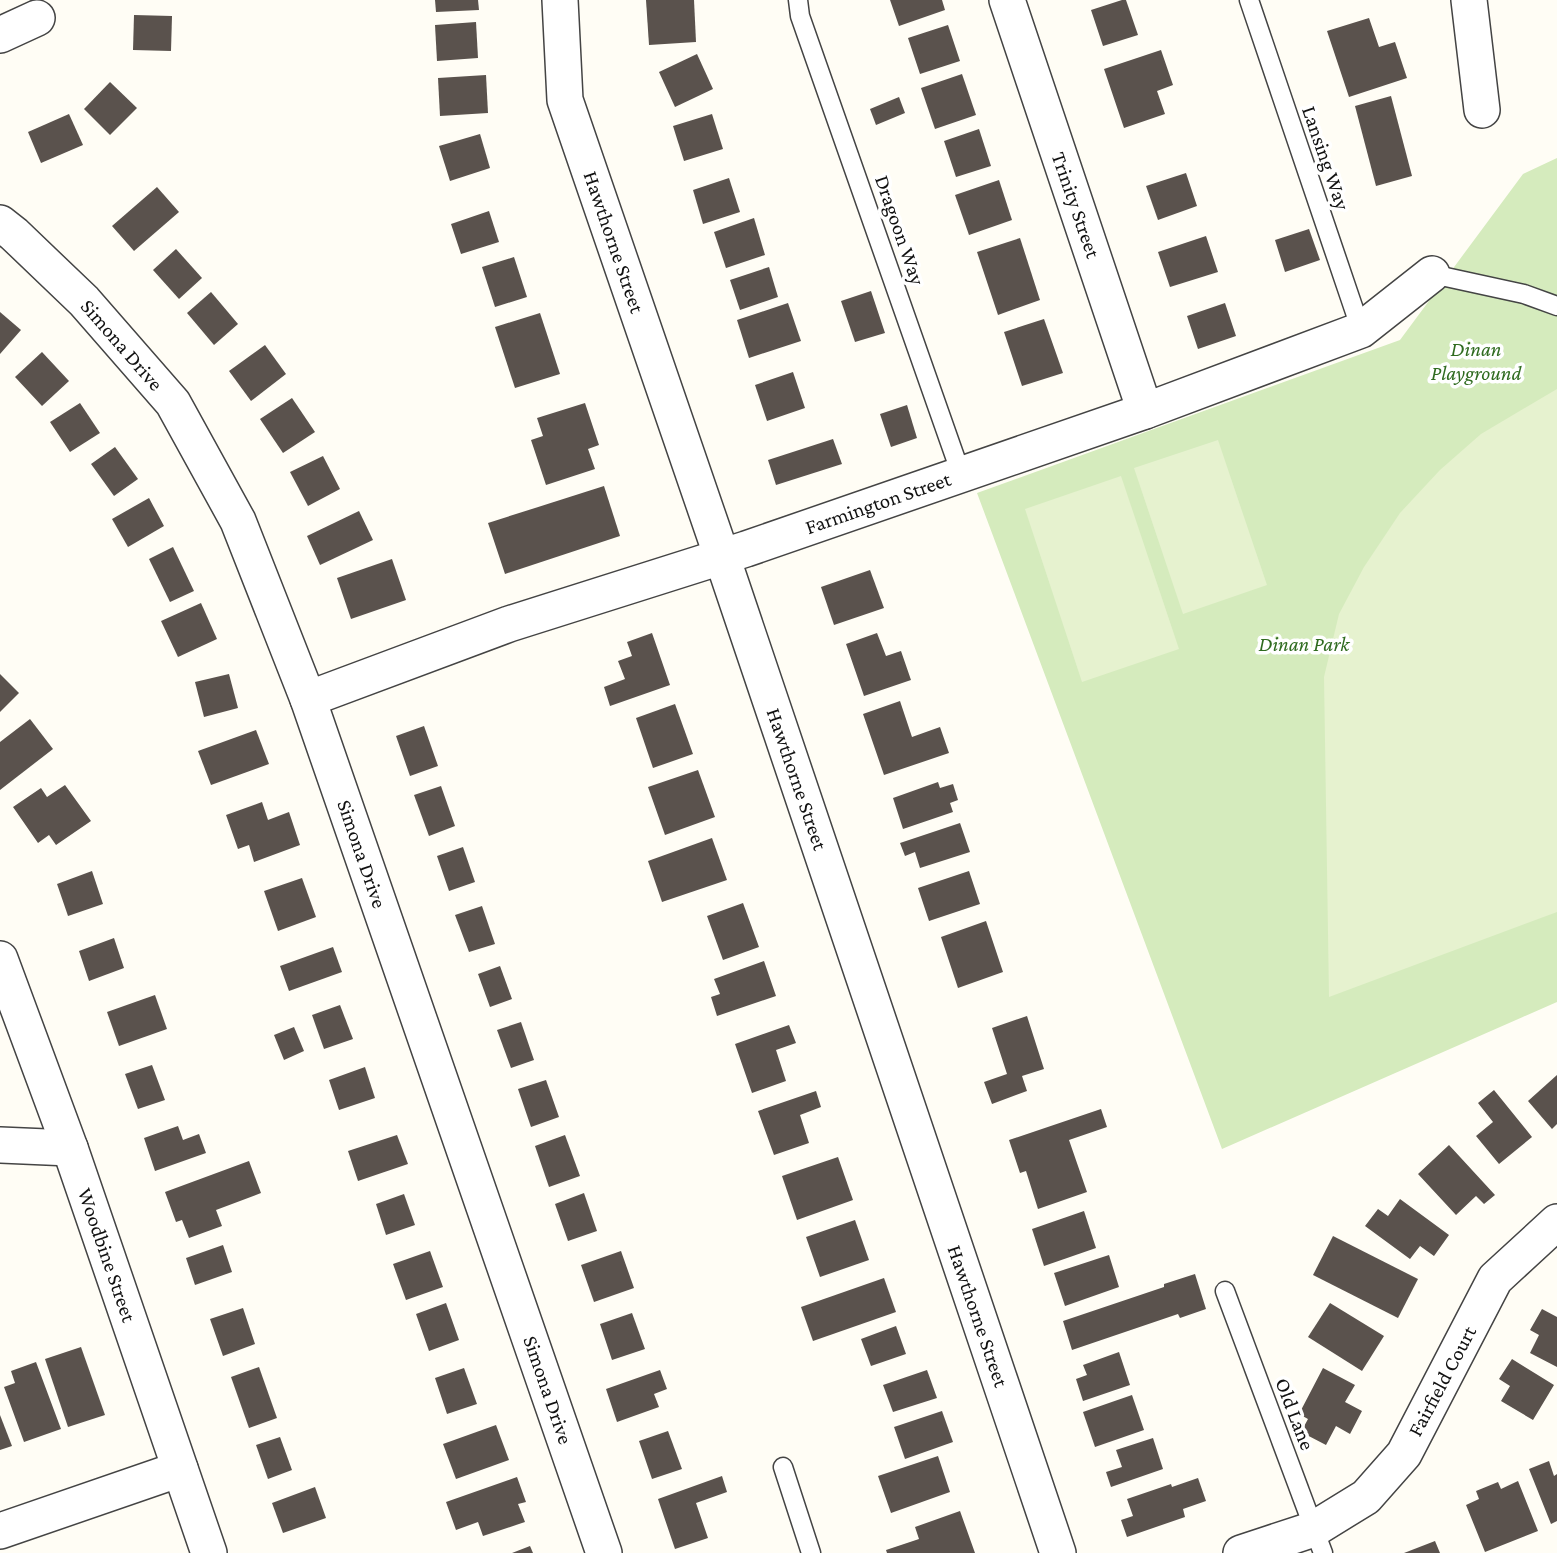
<svg xmlns="http://www.w3.org/2000/svg" width="1557" height="1553" font-family="'Crimson Pro',serif">
	<style>
		.green { fill: #d5ebbd }
		.pitch { fill: #e6f2cf }
		.building { fill: #5a524d }
		.lines { fill: none; stroke-linecap: round; stroke-linejoin: round }
		.lane-casing { stroke: #444; stroke-width: 21 }
		.street-casing { stroke: #444; stroke-width: 38 }
		.lane { stroke: #fff; stroke-width: 18 }
		.street { stroke: #fff; stroke-width: 35 }
		.labels { text-anchor: middle; dominant-baseline: central; stroke-width: 7; stroke-linejoin: round; paint-order: stroke }
		.street-label { font-size: 21px; fill: #111; stroke: #fff }
		.park-label { font-size: 21px; font-style: italic; fill: #2f6b1f; stroke: #fff }
	</style>
	<rect width="100%" height="100%" fill="#fffdf5"/>
	<polygon class="green" points="1557,158 1557,1002 1222,1149 977,493 1400,340 1523,174"/>
	<g class="pitch">
		<polygon points="1557,389 1557,912 1329,997 1324,677 1339,614 1364,567 1400,513 1440,470 1481,434"/>
		<polygon points="1218,440 1267,585 1183,614 1134,468"/>
		<polygon points="1121,476 1179,649 1082,682 1025,509"/>
	</g>
	<g class="building">
		<polygon points="435,0 478,0 479,10 436,12"/>
		<polygon points="646,0 694,0 696,42 649,45"/>
		<polygon points="890,0 942,0 945,10 899,26"/>
		<polygon points="1122,0 1126,0 1138,35 1103,46 1091,10"/>
		<polygon points="134,15 172,16 171,51 133,50"/>
		<polygon points="1369,18 1379,47 1395,42 1407,78 1349,97 1327,31"/>
		<polygon points="476,22 478,58 437,61 435,25"/>
		<polygon points="948,25 960,61 920,74 908,38"/>
		<polygon points="1161,50 1173,85 1157,91 1165,114 1124,128 1104,69"/>
		<polygon points="697,54 713,89 675,107 659,72"/>
		<polygon points="962,74 976,115 935,129 921,88"/>
		<polygon points="486,75 488,113 440,116 438,78"/>
		<polygon points="110,82 137,108 110,135 84,109"/>
		<polygon points="1391,96 1412,176 1376,186 1355,106"/>
		<polygon points="899,97 905,113 876,125 870,109"/>
		<polygon points="69,114 83,145 41,163 28,132"/>
		<polygon points="712,114 723,149 684,161 673,126"/>
		<polygon points="979,129 991,166 956,177 944,141"/>
		<polygon points="480,134 490,168 450,181 439,146"/>
		<polygon points="1186,173 1197,206 1158,220 1146,186"/>
		<polygon points="729,178 740,212 703,224 693,190"/>
		<polygon points="999,180 1012,220 969,235 955,195"/>
		<polygon points="157,187 179,212 134,251 112,226"/>
		<polygon points="489,211 499,242 461,254 451,224"/>
		<polygon points="754,218 765,255 726,268 714,232"/>
		<polygon points="1309,229 1320,260 1285,272 1275,240"/>
		<polygon points="1206,236 1218,272 1170,287 1158,252"/>
		<polygon points="1020,238 1040,300 998,315 977,252"/>
		<polygon points="176,249 202,278 179,299 153,270"/>
		<polygon points="514,257 527,297 495,307 482,267"/>
		<polygon points="769,267 778,297 740,310 730,280"/>
		<polygon points="871,291 885,333 855,342 841,301"/>
		<polygon points="211,292 238,324 214,345 187,313"/>
		<polygon points="788,303 801,341 749,358 737,320"/>
		<polygon points="1225,303 1236,336 1198,349 1187,316"/>
		<polygon points="0,312 21,330 0,354"/>
		<polygon points="540,313 560,374 515,388 495,327"/>
		<polygon points="1044,319 1063,373 1022,386 1004,332"/>
		<polygon points="265,345 286,374 251,401 229,371"/>
		<polygon points="42,352 69,381 42,406 15,377"/>
		<polygon points="793,372 805,408 767,421 755,385"/>
		<polygon points="292,398 315,432 283,453 260,419"/>
		<polygon points="80,403 100,433 70,452 50,422"/>
		<polygon points="585,403 599,445 588,449 595,469 546,485 531,440 543,436 537,418"/>
		<polygon points="907,405 917,438 891,447 880,414"/>
		<polygon points="833,439 842,464 776,485 768,460"/>
		<polygon points="115,447 138,479 114,496 91,464"/>
		<polygon points="323,456 340,489 308,506 290,472"/>
		<polygon points="604,486 620,536 505,574 488,523"/>
		<polygon points="149,498 164,526 128,547 112,519"/>
		<polygon points="359,511 373,540 320,565 307,536"/>
		<polygon points="173,547 194,591 170,602 149,559"/>
		<polygon points="392,559 406,600 351,619 337,578"/>
		<polygon points="870,570 884,608 834,625 821,587"/>
		<polygon points="201,603 217,639 178,657 161,621"/>
		<polygon points="652,633 670,685 610,706 604,687 625,679 618,661 632,656 627,642"/>
		<polygon points="877,633 886,656 901,651 911,680 864,696 846,644"/>
		<polygon points="0,674 19,693 0,712"/>
		<polygon points="229,674 238,708 204,717 195,682"/>
		<polygon points="900,701 912,737 940,727 949,753 884,775 863,714"/>
		<polygon points="675,704 693,754 653,768 636,718"/>
		<polygon points="30,719 53,749 0,790 0,742"/>
		<polygon points="424,726 438,766 410,776 396,736"/>
		<polygon points="256,730 269,764 211,785 198,751"/>
		<polygon points="698,770 715,817 665,835 648,787"/>
		<polygon points="938,782 940,788 953,784 958,800 950,803 953,812 903,829 893,798"/>
		<polygon points="65,785 91,821 56,845 49,835 38,843 13,807 41,788 47,797"/>
		<polygon points="441,786 455,826 429,836 414,795"/>
		<polygon points="262,802 268,820 289,812 300,845 254,862 249,845 238,849 226,815"/>
		<polygon points="960,823 970,852 920,868 915,852 905,856 900,843"/>
		<polygon points="712,838 727,880 662,902 648,861"/>
		<polygon points="463,847 475,882 449,891 437,856"/>
		<polygon points="92,871 103,904 68,916 57,884"/>
		<polygon points="969,871 980,904 929,921 918,888"/>
		<polygon points="302,878 316,917 278,931 264,891"/>
		<polygon points="743,903 759,947 723,960 707,916"/>
		<polygon points="482,906 495,944 469,952 455,915"/>
		<polygon points="986,921 1003,972 958,988 941,937"/>
		<polygon points="114,938 124,968 89,981 79,951"/>
		<polygon points="333,947 342,972 289,991 280,966"/>
		<polygon points="764,961 776,996 717,1016 711,997 720,994 714,979"/>
		<polygon points="500,966 512,999 490,1007 478,974"/>
		<polygon points="155,995 167,1029 119,1046 107,1012"/>
		<polygon points="340,1005 353,1039 324,1049 312,1015"/>
		<polygon points="1027,1016 1044,1069 1022,1076 1027,1091 992,1104 984,1082 1007,1074 992,1028"/>
		<polygon points="521,1022 534,1060 511,1068 497,1030"/>
		<polygon points="789,1025 796,1043 776,1050 786,1081 752,1093 735,1044"/>
		<polygon points="294,1027 304,1051 284,1060 274,1035"/>
		<polygon points="152,1065 165,1100 138,1109 125,1074"/>
		<polygon points="365,1067 375,1098 339,1110 329,1080"/>
		<polygon points="1557,1075 1557,1124 1552,1129 1528,1101"/>
		<polygon points="546,1080 559,1117 531,1127 518,1089"/>
		<polygon points="1494,1090 1532,1137 1499,1164 1476,1136 1493,1122 1478,1103"/>
		<polygon points="816,1091 821,1107 800,1115 809,1143 774,1155 758,1111"/>
		<polygon points="1101,1109 1107,1127 1069,1140 1087,1192 1038,1209 1026,1171 1020,1173 1009,1140"/>
		<polygon points="178,1126 183,1140 199,1134 206,1153 155,1171 144,1138"/>
		<polygon points="397,1135 408,1164 358,1181 348,1151"/>
		<polygon points="565,1135 580,1176 549,1187 535,1146"/>
		<polygon points="1449,1145 1495,1195 1484,1204 1476,1196 1456,1215 1418,1174"/>
		<polygon points="838,1157 853,1200 797,1220 782,1176"/>
		<polygon points="249,1161 261,1193 216,1210 222,1226 189,1238 182,1220 176,1222 165,1192"/>
		<polygon points="584,1193 597,1231 568,1241 555,1204"/>
		<polygon points="404,1194 415,1225 386,1235 376,1204"/>
		<polygon points="1400,1199 1449,1235 1434,1256 1420,1246 1410,1259 1365,1226 1378,1209 1388,1216"/>
		<polygon points="1084,1211 1096,1248 1044,1266 1032,1229"/>
		<polygon points="855,1220 869,1260 820,1277 806,1237"/>
		<polygon points="1333,1236 1418,1279 1398,1318 1313,1275"/>
		<polygon points="223,1245 232,1272 195,1285 186,1258"/>
		<polygon points="430,1251 443,1287 406,1300 393,1264"/>
		<polygon points="621,1251 634,1288 594,1302 581,1265"/>
		<polygon points="1109,1255 1119,1287 1065,1306 1054,1273"/>
		<polygon points="1195,1274 1206,1309 1180,1318 1178,1314 1072,1350 1063,1321 1164,1287 1164,1284"/>
		<polygon points="884,1278 896,1312 813,1341 801,1307"/>
		<polygon points="446,1303 459,1340 429,1351 416,1314"/>
		<polygon points="1330,1303 1384,1336 1362,1371 1308,1337"/>
		<polygon points="243,1308 255,1344 223,1356 210,1319"/>
		<polygon points="1542,1309 1557,1317 1557,1367 1530,1353 1539,1335 1530,1330"/>
		<polygon points="632,1313 645,1349 612,1360 600,1324"/>
		<polygon points="896,1326 906,1354 871,1366 861,1339"/>
		<polygon points="81,1347 105,1415 68,1427 45,1359"/>
		<polygon points="1119,1352 1130,1385 1083,1401 1076,1379 1087,1375 1083,1365"/>
		<polygon points="1512,1359 1554,1385 1533,1420 1501,1401 1510,1386 1499,1379"/>
		<polygon points="36,1362 61,1429 24,1442 4,1387 15,1383 11,1371"/>
		<polygon points="259,1367 277,1418 249,1428 231,1377"/>
		<polygon points="464,1368 477,1404 447,1414 435,1378"/>
		<polygon points="1323,1368 1355,1385 1345,1402 1362,1411 1350,1434 1336,1426 1326,1445 1301,1432 1308,1419 1299,1414"/>
		<polygon points="660,1370 667,1389 654,1394 659,1407 617,1422 606,1389"/>
		<polygon points="927,1370 937,1398 893,1412 883,1385"/>
		<polygon points="1132,1395 1144,1430 1095,1447 1083,1412"/>
		<polygon points="942,1411 953,1442 905,1459 894,1427"/>
		<polygon points="0,1415 12,1446 0,1450"/>
		<polygon points="496,1425 509,1460 456,1479 443,1444"/>
		<polygon points="668,1431 682,1469 652,1479 639,1441"/>
		<polygon points="280,1437 292,1470 268,1479 256,1445"/>
		<polygon points="1153,1438 1163,1469 1111,1487 1106,1472 1122,1467 1116,1450"/>
		<polygon points="938,1456 950,1492 891,1513 878,1476"/>
		<polygon points="1549,1461 1554,1476 1557,1474 1557,1521 1551,1524 1529,1469"/>
		<polygon points="722,1476 727,1492 696,1503 708,1538 675,1549 658,1499"/>
		<polygon points="517,1477 526,1502 518,1504 525,1522 483,1536 478,1522 456,1530 446,1502"/>
		<polygon points="1198,1478 1206,1501 1183,1509 1185,1517 1127,1537 1121,1520 1133,1516 1127,1499 1171,1484 1172,1487"/>
		<polygon points="1518,1481 1538,1531 1485,1552 1466,1505 1479,1499 1476,1491 1498,1482 1501,1489"/>
		<polygon points="315,1487 326,1518 283,1533 272,1503"/>
		<polygon points="960,1511 975,1553 887,1553 886,1550 919,1539 915,1527"/>
		<polygon points="1435,1541 1440,1553 1404,1553"/>
		<polygon points="530,1546 533,1553 512,1553"/>
	</g>
	<g class="lines">
		<defs>
			<g id="lane">
				<polyline points="798,0 800,16 961,474"/>
				<polyline points="1249,0 1361,330"/>
				<polyline points="1432,274 1524,294 1557,306"/>
				<polyline points="1225,1291 1323,1553"/>
				<polyline points="783,1467 811,1553"/>
			</g>
			<g id="street">
				<polyline points="560,0 565,100 722,557 1058,1553"/>
				<polyline points="1007,0 1145,411"/>
				<polyline points="1469,0 1482,110"/>
				<polyline points="0,35 37,18"/>
				<polyline points="0,223 14,234 84,301 173,403 238,521 308,699 604,1553"/>
				<polyline points="308,699 509,624 746,549 1145,411 1361,330 1432,274"/>
				<polyline points="0,959 70,1148 209,1553"/>
				<polyline points="0,1145 70,1148"/>
				<polyline points="0,1531 180,1469"/>
				<polyline points="1241,1553 1314,1529 1366,1497 1404,1454 1495,1279 1557,1222"/>
			</g>
		</defs>
		<use href="#lane" class="lane-casing"/>
		<use href="#street" class="street-casing"/>
		<use href="#lane" class="lane"/>
		<use href="#street" class="street"/>
	</g>
	<g class="labels">
		<g class="street-label">
			<text transform="translate(1326 158) rotate(71)">Lansing Way</text>
			<text transform="translate(1076 205) rotate(71)">Trinity Street</text>
			<text transform="translate(900 230) rotate(71)">Dragoon Way</text>
			<text transform="translate(614 242) rotate(71)">Hawthorne Street</text>
			<text transform="translate(122 345) rotate(49)">Simona Drive</text>
			<text transform="translate(878 503) rotate(-19)">Farmington Street</text>
			<text transform="translate(797 779) rotate(71)">Hawthorne Street</text>
			<text transform="translate(362 854) rotate(71)">Simona Drive</text>
			<text transform="translate(107 1255) rotate(71)">Woodbine Street</text>
			<text transform="translate(978 1316) rotate(71)">Hawthorne Street</text>
			<text transform="translate(1442 1381) rotate(-62)">Fairfield Court</text>
			<text transform="translate(548 1390) rotate(71)">Simona Drive</text>
			<text transform="translate(1295 1414) rotate(69)">Old Lane</text>
		</g>
		<g class="park-label">
			<text x="1476" y="349">Dinan<tspan x="1476" dy="24">Playground</tspan></text>
			<text x="1304" y="644">Dinan Park</text>
		</g>
	</g>
</svg>
